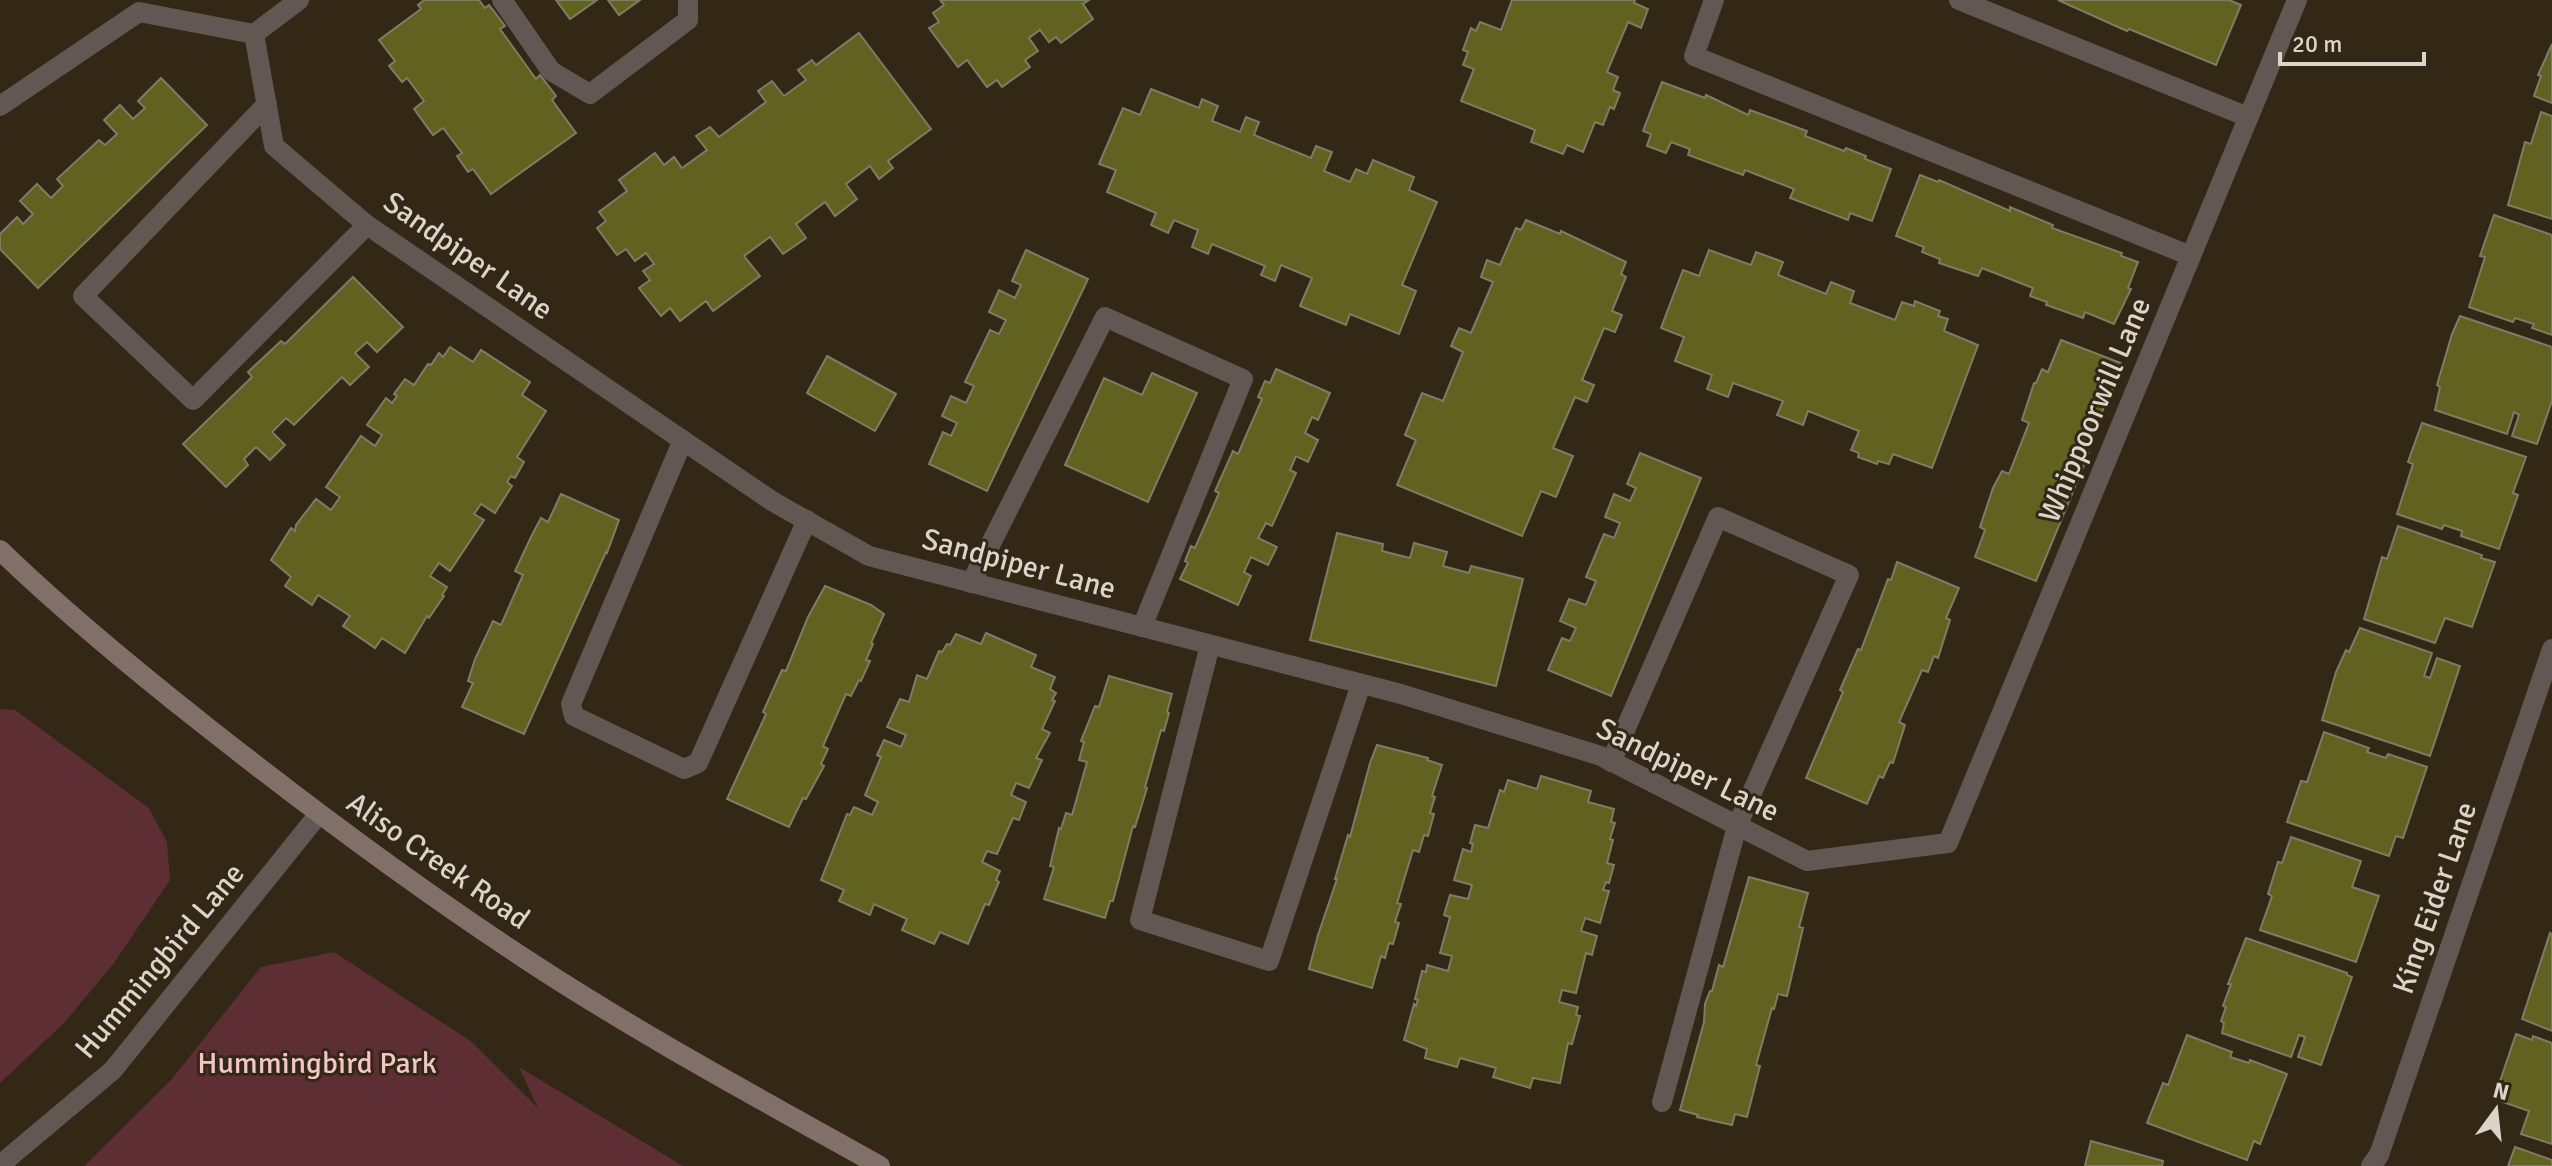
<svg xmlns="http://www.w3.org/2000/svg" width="2552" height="1166" font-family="Signika,sans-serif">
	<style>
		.green { fill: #5d2e34 }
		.building { fill: #616120; stroke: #7d7d67; stroke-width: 2 }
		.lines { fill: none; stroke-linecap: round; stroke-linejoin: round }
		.service { stroke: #615753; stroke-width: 20 }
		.minor { stroke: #615753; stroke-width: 20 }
		.secondary { stroke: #807069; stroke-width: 20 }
		.labels { text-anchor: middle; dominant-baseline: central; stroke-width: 6; stroke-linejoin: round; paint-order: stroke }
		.street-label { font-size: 30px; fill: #dbd4c9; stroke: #332716 }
		.park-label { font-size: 30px; fill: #f3c4c8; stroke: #332716 }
	</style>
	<rect width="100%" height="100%" fill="#332716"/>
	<g class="green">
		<polygon points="0,709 15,710 149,808 167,842 170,880 114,963 64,1023 0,1083"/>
		<polygon points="334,952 472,1042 538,1108 519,1067 683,1166 84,1166 171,1080 261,967"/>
	</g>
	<g class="building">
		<polygon points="424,0 479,0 485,8 489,5 505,26 500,29 536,79 540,75 556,96 552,100 576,133 491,194 473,169 468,172 457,156 462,153 443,128 433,135 414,109 424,101 407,78 402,82 389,66 395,61 379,40 421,9 418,5"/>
		<polygon points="556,0 597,0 570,19"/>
		<polygon points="608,0 640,0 619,15"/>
		<polygon points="940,0 1089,0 1083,4 1093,19 1061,43 1056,37 1049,42 1040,30 1029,38 1038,51 1025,60 1030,67 1002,87 997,80 987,87 967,60 958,67 929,28 939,22 933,13 944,5"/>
		<polygon points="1512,0 1635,0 1634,3 1648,9 1641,28 1628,22 1607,72 1618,77 1613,90 1620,93 1614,109 1610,107 1603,125 1595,122 1583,152 1567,145 1563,154 1531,142 1535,130 1461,101 1474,69 1463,65 1468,52 1463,50 1471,28 1476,31 1480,22 1501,30"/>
		<polygon points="2058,0 2229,0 2241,5 2216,65 2129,29 2127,31"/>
		<polygon points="859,33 931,129 888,161 893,168 879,179 870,166 846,184 857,199 835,216 825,202 796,224 806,238 783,254 770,237 744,256 760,276 713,311 706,301 680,321 670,308 661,316 639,288 650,280 643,271 654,264 646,253 635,261 626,249 617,255 597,228 606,221 599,212 627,191 619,180 655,153 664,165 674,157 682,168 707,150 696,136 710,127 719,137 766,102 758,91 772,81 784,96 806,80 798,70 812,60 816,65"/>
		<polygon points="2552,44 2552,103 2534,96 2541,76 2538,75"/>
		<polygon points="161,78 207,125 38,288 0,249 0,234 17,217 23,224 33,214 20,201 37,184 51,198 63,186 57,179 99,140 105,145 117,134 104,120 120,105 133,119 145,108 138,101"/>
		<polygon points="1662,82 1705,98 1706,95 1748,115 1750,110 1807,131 1805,136 1844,151 1846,148 1866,156 1865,159 1891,169 1872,221 1850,213 1848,220 1790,198 1794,189 1745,170 1743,175 1688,155 1690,149 1671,142 1666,153 1647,146 1651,134 1643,131"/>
		<polygon points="1151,89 1199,108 1202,99 1218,106 1212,121 1240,132 1246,117 1259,122 1254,135 1311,158 1316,146 1332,152 1324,171 1350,182 1356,169 1367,174 1373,160 1414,177 1409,190 1437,202 1402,285 1416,291 1399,334 1350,314 1346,325 1300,306 1312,278 1281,265 1275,281 1261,275 1265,266 1212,244 1208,254 1192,247 1198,230 1174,220 1168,233 1151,225 1156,213 1107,192 1116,170 1099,164 1123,108 1140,115"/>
		<polygon points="2541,112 2552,116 2552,219 2508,205 2525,142 2531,144"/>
		<polygon points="1920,175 1938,182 1939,180 2010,211 2010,207 2053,225 2052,228 2122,253 2121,256 2138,262 2128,288 2131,289 2114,324 2085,312 2083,318 2046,305 2047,302 2030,296 2033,288 1982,268 1978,276 1939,263 1940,259 1922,252 1924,247 1896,236"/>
		<polygon points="2494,215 2552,235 2552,335 2532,328 2534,324 2515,318 2513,322 2469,307 2485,257 2480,256"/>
		<polygon points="1526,220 1560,234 1561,231 1626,262 1621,274 1626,277 1612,311 1622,315 1615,332 1604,328 1582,380 1594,385 1587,402 1575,397 1553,448 1573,456 1556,497 1541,491 1522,536 1397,485 1416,440 1405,435 1422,393 1443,401 1463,352 1451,346 1459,328 1471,333 1493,282 1481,277 1487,260 1500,265 1516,228 1521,230"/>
		<polygon points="1026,250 1088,279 987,491 929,464 943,432 951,436 957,423 942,416 951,396 966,403 974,386 965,382 990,330 999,334 1006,320 989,312 999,290 1015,298 1021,285 1012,281"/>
		<polygon points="1709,250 1751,265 1756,252 1783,262 1778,275 1826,294 1831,282 1854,291 1850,303 1895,320 1902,302 1914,306 1915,301 1940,311 1938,316 1948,319 1944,331 1978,345 1932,468 1893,454 1889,464 1878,461 1877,464 1858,457 1859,453 1851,450 1859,431 1808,411 1803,425 1777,415 1783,401 1733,383 1728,397 1707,389 1712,375 1675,361 1684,337 1661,328 1683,270 1699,276"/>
		<polygon points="353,277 403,327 377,352 367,342 355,353 369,367 350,385 342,377 294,425 286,418 272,432 285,445 270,460 256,447 244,459 248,465 226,487 183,444 252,377 248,372 281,341 285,344"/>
		<polygon points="2460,316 2552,347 2552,401 2537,444 2512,436 2519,415 2514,412 2507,434 2435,410 2440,387 2437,385 2452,334"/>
		<polygon points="2061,340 2121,363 2110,398 2108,397 2086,453 2089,453 2036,581 1975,557 1985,530 1980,527 1993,488 2002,471 2009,474 2029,423 2022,420 2034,383 2036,383 2042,369 2048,372"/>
		<polygon points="450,347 473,362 481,350 530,382 522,395 546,411 517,457 524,462 515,478 511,476 507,482 512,486 495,513 481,504 474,514 484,520 450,571 439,563 430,576 447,587 442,595 444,596 429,618 427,616 405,653 382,638 375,648 343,626 350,616 318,595 312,605 285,586 291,577 271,560 291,528 295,531 296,525 316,499 331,510 340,497 326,487 361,436 375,446 382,435 367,425 386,398 392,403 397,396 394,394 405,379 414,385 428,364 431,365 439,353 443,357"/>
		<polygon points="827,356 896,394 875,431 807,393"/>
		<polygon points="1276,369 1330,393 1318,420 1312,417 1305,433 1318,440 1308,462 1296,456 1290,470 1296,473 1272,526 1266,523 1258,538 1277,547 1268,565 1251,557 1244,572 1251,576 1238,605 1180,579 1188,563 1185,561 1191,546 1195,548 1219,493 1215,491 1233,451 1238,454 1262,399 1258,397 1265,381 1270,383"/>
		<polygon points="1152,373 1197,393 1148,502 1065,465 1104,378 1142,395"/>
		<polygon points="2422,423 2526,457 2513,493 2518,495 2499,549 2461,536 2462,531 2444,525 2442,529 2397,514 2413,464 2408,462"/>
		<polygon points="1640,453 1701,478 1611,696 1548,670 1562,638 1570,641 1576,628 1560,621 1569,599 1586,605 1596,581 1586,577 1604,534 1614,538 1620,523 1605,517 1614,494 1630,501 1636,488 1627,484"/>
		<polygon points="561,494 619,520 607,553 606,552 524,734 462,707 473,683 468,681 475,659 493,621 501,625 523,575 515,571 532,535 541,518 548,522"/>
		<polygon points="2398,526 2482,555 2481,558 2495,562 2472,627 2445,618 2435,643 2364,619 2382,557 2387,559"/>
		<polygon points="1337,533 1383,544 1382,551 1410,558 1414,543 1447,552 1443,566 1469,573 1471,566 1523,579 1496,686 1310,640"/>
		<polygon points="1897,562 1959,588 1946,618 1950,620 1938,658 1934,656 1928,672 1922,670 1899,722 1905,725 1893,763 1890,762 1883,778 1879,776 1867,804 1806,778 1843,692 1840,690 1858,649 1861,650 1888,579 1891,580"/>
		<polygon points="825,586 871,605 884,614 871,643 873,644 866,660 870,661 861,681 859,680 851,696 846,694 823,746 828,749 821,764 824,766 806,799 803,798 789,827 727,799 766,714 763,712 782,670 786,671 808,617"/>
		<polygon points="2360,628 2432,653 2424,676 2430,678 2437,658 2460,666 2430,756 2322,720 2336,672 2346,650 2349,652"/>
		<polygon points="986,633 1036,655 1031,667 1055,677 1050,689 1056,693 1052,700 1055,701 1042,729 1050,733 1036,758 1042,760 1029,788 1016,783 1011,795 1026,802 1019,820 1013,818 997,854 987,851 982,862 1000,871 996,880 999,882 989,905 985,904 968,944 940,932 934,944 902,930 907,919 874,904 870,915 839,901 844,890 821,880 847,814 850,815 854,807 872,815 878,802 865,795 881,757 877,755 884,740 901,747 906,735 887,727 900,699 909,702 917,675 927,679 939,651 942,652 947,644 950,645 956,634 981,644"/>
		<polygon points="1109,676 1172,694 1167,712 1169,713 1164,731 1161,730 1145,787 1147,788 1135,827 1133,826 1113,901 1110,901 1105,918 1044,899 1054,867 1050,866 1059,828 1061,829 1066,813 1072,815 1087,762 1079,760 1084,742 1081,741 1095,706 1099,707"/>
		<polygon points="2324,732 2369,748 2367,752 2386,758 2388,754 2427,767 2403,838 2396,836 2389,856 2287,822 2301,781 2307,782"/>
		<polygon points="1377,745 1428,758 1427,760 1442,765 1432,796 1435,797 1430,813 1434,814 1428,836 1424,835 1419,852 1413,850 1397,903 1401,904 1395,922 1399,923 1393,944 1389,943 1385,958 1381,956 1372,988 1309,969 1318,935 1337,879 1335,879 1348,835 1350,837 1370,763"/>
		<polygon points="1541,776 1591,791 1588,802 1614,809 1611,822 1615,823 1610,839 1613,840 1607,863 1614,865 1609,883 1606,882 1603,890 1609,891 1600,923 1585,918 1581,931 1597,936 1592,955 1586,953 1576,993 1562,990 1559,1002 1578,1007 1576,1015 1580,1016 1572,1044 1568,1043 1560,1083 1533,1078 1530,1088 1493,1077 1496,1068 1460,1058 1457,1067 1425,1058 1427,1049 1404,1040 1414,1004 1416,1006 1418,1000 1415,999 1422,971 1426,972 1427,965 1448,971 1452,956 1440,953 1450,917 1444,915 1450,895 1468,899 1472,885 1454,880 1463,849 1471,852 1473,844 1470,843 1475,825 1488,828 1500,790 1504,792 1508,780 1537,789"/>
		<polygon points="2291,837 2361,861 2352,887 2379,896 2356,962 2260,930 2272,896 2268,894 2278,862 2282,863"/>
		<polygon points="1749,877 1808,893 1799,927 1803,928 1787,996 1778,994 1774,1009 1772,1008 1756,1065 1760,1066 1747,1117 1735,1114 1732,1125 1697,1117 1698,1115 1680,1110 1704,1022 1705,1004 1710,991 1712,991 1719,965 1723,967"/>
		<polygon points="2550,933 2552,934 2552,1031 2522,1019"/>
		<polygon points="2246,938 2347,973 2347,975 2352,977 2321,1065 2298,1057 2305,1037 2299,1035 2291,1057 2222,1033 2224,1023 2221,1021 2226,1007 2223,1006 2231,984 2228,984"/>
		<polygon points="2516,1034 2532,1040 2533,1036 2552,1043 2552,1144 2521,1134 2529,1111 2494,1099"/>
		<polygon points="2187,1035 2232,1052 2230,1057 2249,1063 2250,1060 2287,1074 2260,1144 2254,1141 2247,1160 2147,1123 2163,1083 2168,1085"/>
		<polygon points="2091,1141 2163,1161 2162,1166 2085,1166"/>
		<polygon points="2515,1147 2552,1160 2552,1166 2508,1166"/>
	</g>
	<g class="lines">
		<g class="service">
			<polyline points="502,0 551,71 590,94 688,20 688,0"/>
			<polyline points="1714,0 1694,56 2191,256"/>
			<polyline points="1959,0 2248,117"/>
			<polyline points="267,104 83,296 193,400 367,225"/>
			<polyline points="0,106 139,12 254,34"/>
			<polyline points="683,440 571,704 574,716 684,769 698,763 807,520"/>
			<polyline points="971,583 1105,317 1243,379 1142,627"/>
			<polyline points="1210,645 1140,920 1269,961 1361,684"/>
			<polyline points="1611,762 1718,517 1849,575 1737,826 1662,1102"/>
		</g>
		<g class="minor">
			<polyline points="299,0 254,34 274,146 367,225 772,501 869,556 1401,694 1601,756 1807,861 1948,843 2297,0"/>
			<polyline points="0,1165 113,1070 318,815"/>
			<polyline points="2371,1166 2379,1155 2552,649"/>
		</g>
		<path class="secondary" d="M0,550C65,613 136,671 207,727C311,809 418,889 530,962C643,1036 762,1100 880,1166"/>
	</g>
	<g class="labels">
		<g class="street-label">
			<text transform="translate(468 256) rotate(35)">Sandpiper Lane</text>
			<text transform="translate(2095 410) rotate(-67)">Whippoorwill Lane</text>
			<text transform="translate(1019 564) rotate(15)">Sandpiper Lane</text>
			<text transform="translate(1688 770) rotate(26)">Sandpiper Lane</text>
			<text transform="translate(438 861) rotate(35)">Aliso Creek Road</text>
			<text transform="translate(2435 898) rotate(-71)">King Eider Lane</text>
			<text transform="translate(160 961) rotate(-50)">Hummingbird Lane</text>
		</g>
		<g class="park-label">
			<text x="317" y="1063">Hummingbird Park</text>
		</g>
	</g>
	<g transform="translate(2496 1110) rotate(15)" stroke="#332716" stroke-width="6" paint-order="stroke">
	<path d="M0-6L14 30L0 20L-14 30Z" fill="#dbd4c9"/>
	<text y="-12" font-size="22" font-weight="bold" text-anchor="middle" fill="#dbd4c9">N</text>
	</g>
	<path d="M2280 52v12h144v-12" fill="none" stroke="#dbd4c9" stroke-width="4"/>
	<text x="2292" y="52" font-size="24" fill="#dbd4c9" stroke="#332716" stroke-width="6" paint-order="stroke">20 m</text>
</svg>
